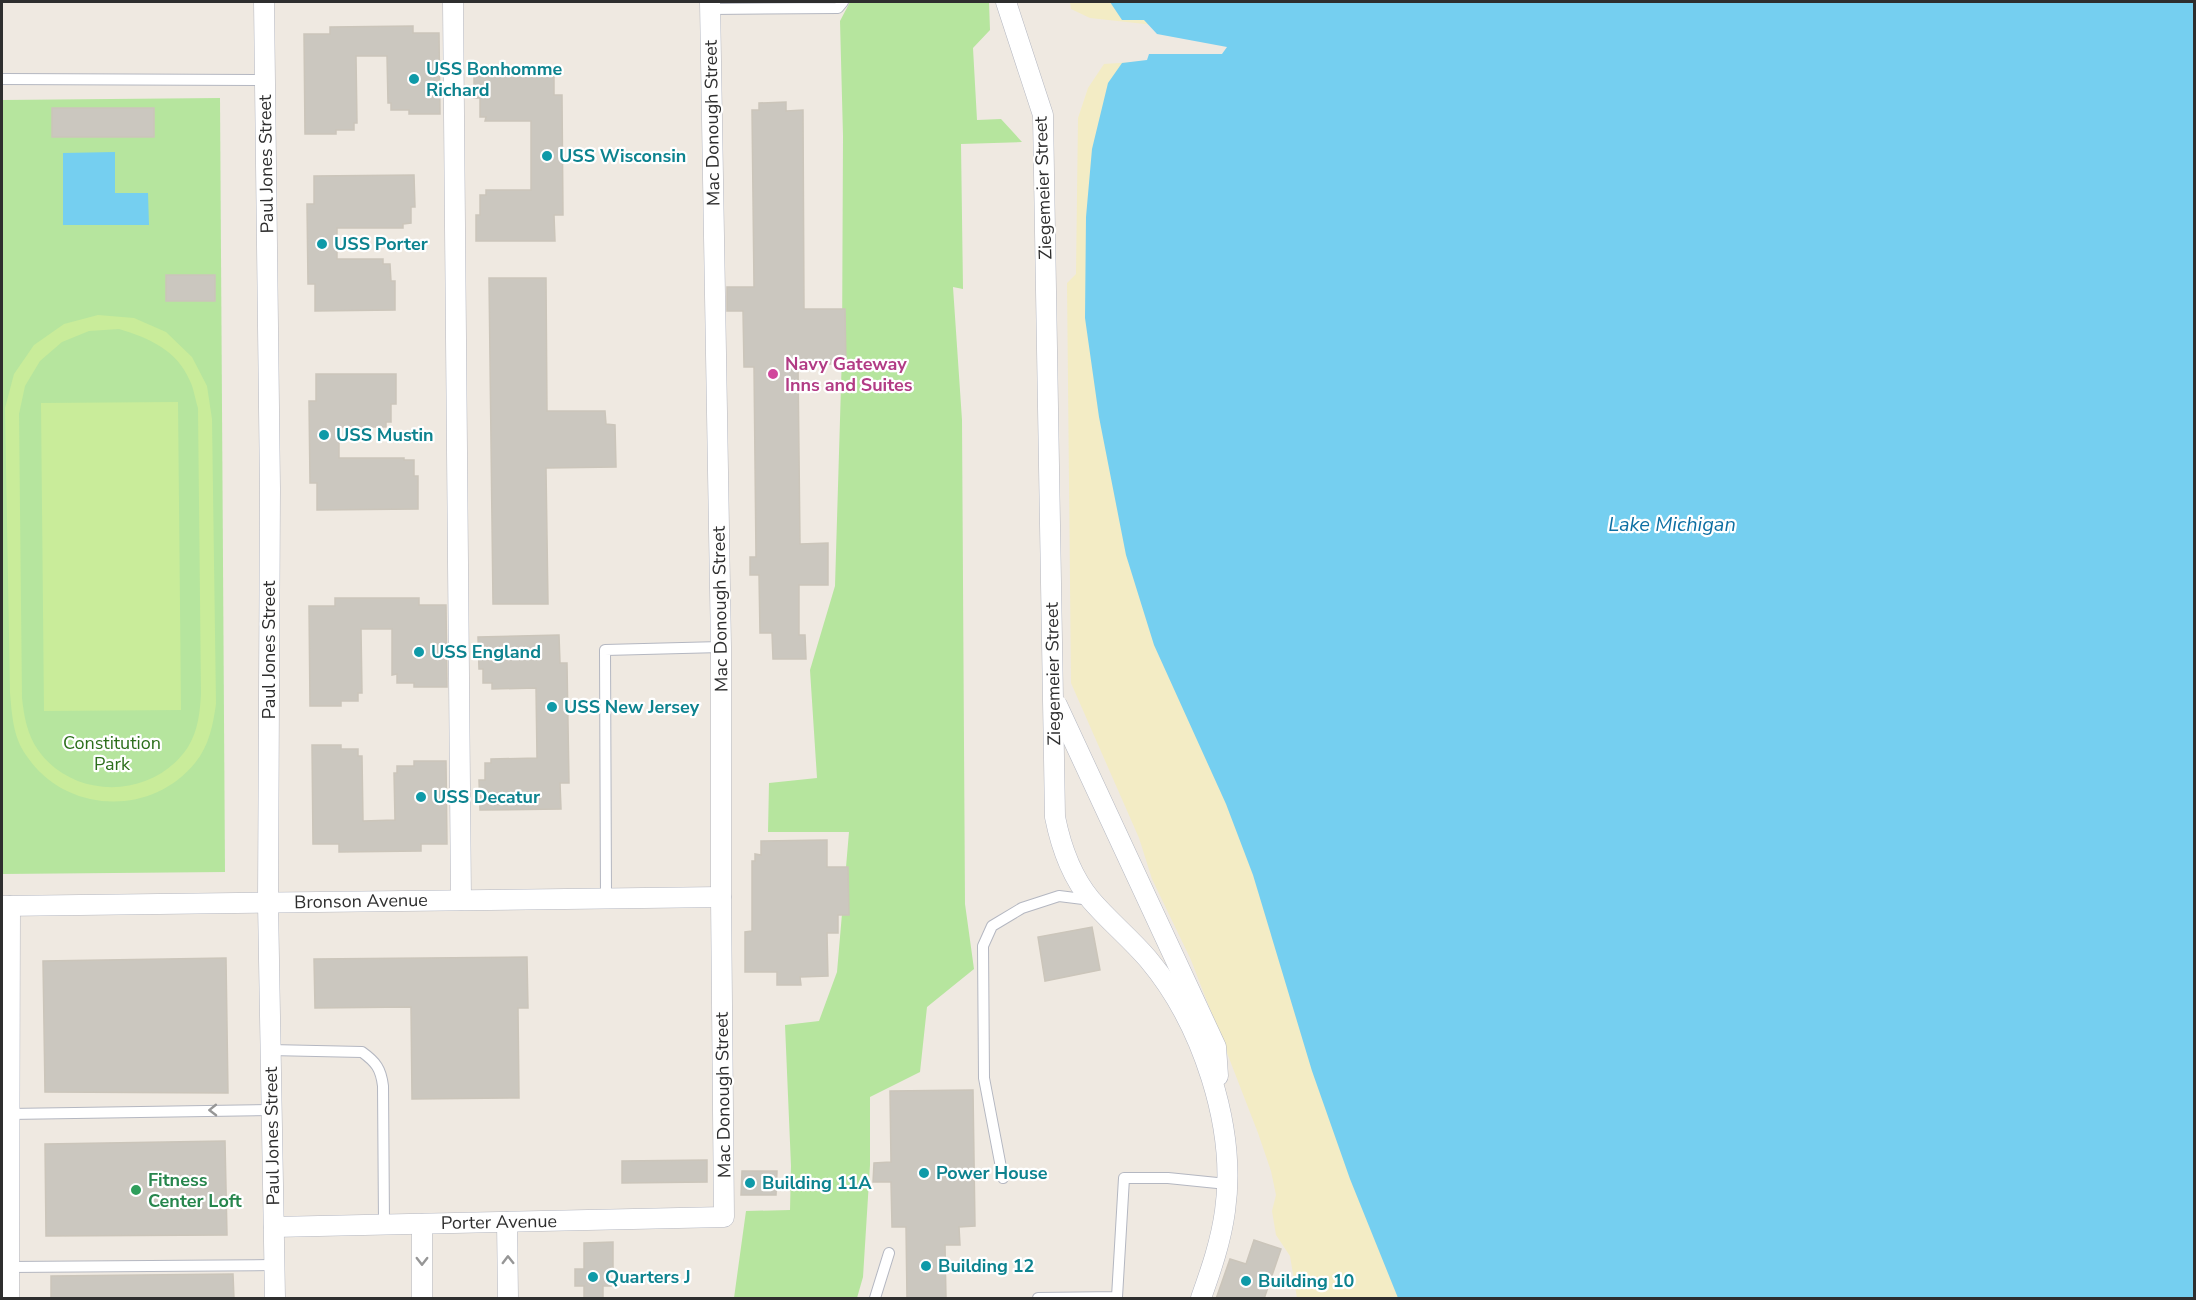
<svg xmlns="http://www.w3.org/2000/svg" width="2196" height="1300" font-family="'Nunito Sans',sans-serif">
	<style>
		.green { fill: #b6e59e }
		.sand { fill: #f3ecc5 }
		.pitch { fill: #c9ec9a; fill-rule: evenodd }
		.water { fill: #75cff0 }
		.building { fill: #cbc7bf; stroke: #cbc5ba; stroke-width: 1.5 }
		.lines { fill: none; stroke-linecap: round; stroke-linejoin: round }
		.lane-casing { stroke: #b4b7c1; stroke-width: 12 }
		.street-casing { stroke: #b4b7c1; stroke-width: 21 }
		.lane { stroke: #fff; stroke-width: 10 }
		.street { stroke: #fff; stroke-width: 20 }
		.oneway { stroke: #969696 }
		.culture-dot { fill: #0f9aa8; stroke: #fff; stroke-width: 2 }
		.hotel-dot { fill: #d1479c; stroke: #fff; stroke-width: 2 }
		.leisure-dot { fill: #2e9e5b; stroke: #fff; stroke-width: 2 }
		.labels { text-anchor: middle; dominant-baseline: central; stroke-width: 4.5; stroke-linejoin: round; paint-order: stroke }
		.culture-label { font-size: 18px; font-weight: bold; fill: #0d838f; stroke: #fff; text-anchor: start }
		.street-label { font-size: 18px; fill: #2e2e2e; stroke: #fff }
		.hotel-label { font-size: 18px; font-weight: bold; fill: #b23c85; stroke: #fff; text-anchor: start }
		.park-label { font-size: 18px; fill: #2c6e1b; stroke: #fff }
		.leisure-label { font-size: 18px; font-weight: bold; fill: #27864d; stroke: #fff; text-anchor: start }
		.water-label { font-size: 20px; font-style: italic; fill: #0d6fa3; stroke: #fff }
	</style>
	<rect width="100%" height="100%" fill="#efe9e1"/>
	<g class="green">
		<polygon points="850,2 989,2 990,30 973,48 977,120 1001,119 1022,142 961,144 963,289 953,287 962,420 965,904 974,969 927,1007 920,1072 870,1097 870,1165 863,1277 857,1298 734,1298 746,1211 790,1210 791,1166 785,1025 819,1021 837,972 849,832 768,832 769,783 817,778 810,670 835,586 842,353 843,136 840,21"/>
		<polygon points="220,98 225,872 2,874 2,100"/>
	</g>
	<g class="sand">
		<polygon points="1070,2 1267,2 1154,25 1090,18 1071,9"/>
		<polygon points="1163,60 1631,1298 1297,1298 1290,1256 1276,1235 1272,1211 1276,1195 1271,1171 1258,1133 1191,960 1152,879 1139,838 1071,683 1067,283 1076,274 1078,118 1088,88 1104,64"/>
	</g>
	<g class="pitch">
		<path d="M98,315L134,318L166,332L192,357L207,386L212,419L216,704C213,725 209,746 195,763C150,818 64,813 26,755C13,737 12,715 10,693L5,408L14,374L34,345L64,324ZM119,329C149,338 177,350 190,381C194,389 195,399 198,408L201,694C200,712 198,731 188,747C154,799 74,801 38,750C27,734 24,716 22,698L19,414L25,386L40,361L62,342L89,331Z"/>
		<polygon points="178,402 181,710 44,711 41,403"/>
	</g>
	<g class="water">
		<polygon points="1110,2 2194,2 2194,1298 1398,1298 1350,1179 1312,1071 1253,875 1226,804 1154,645 1126,555 1099,417 1085,318 1086,217 1092,149 1108,83 1122,63 1147,60 1149,54 1222,54 1227,47 1157,34 1144,20 1122,20"/>
		<polygon points="115,152 115,193 148,193 149,225 63,225 63,153"/>
	</g>
	<g class="building">
		<polygon points="413,26 413,33 439,33 440,114 409,114 409,110 391,110 391,103 388,103 387,56 356,56 357,123 354,123 354,130 336,130 336,134 305,134 304,34 330,34 330,27"/>
		<polygon points="554,68 554,95 562,95 563,215 554,215 555,241 476,241 476,215 480,215 480,195 486,195 486,190 531,190 531,121 485,121 486,117 480,117 480,98 474,98 474,69"/>
		<polygon points="786,102 786,111 803,110 804,309 845,309 846,364 798,364 800,544 828,543 828,585 799,585 799,635 805,635 806,659 773,659 772,633 760,633 759,575 750,575 750,557 756,557 754,367 744,367 743,311 727,311 727,287 754,287 752,110 759,110 759,103"/>
		<rect x="52" y="108" width="102" height="29"/>
		<polygon points="414,175 415,207 411,207 411,223 403,224 403,228 337,228 337,259 383,259 383,264 390,264 391,281 395,281 395,310 315,311 315,284 308,284 307,204 314,204 314,176"/>
		<rect x="166" y="275" width="49" height="26"/>
		<polygon points="489,278 546,278 547,411 605,411 606,424 615,425 616,467 546,468 548,604 493,604"/>
		<polygon points="316,374 396,374 396,404 391,404 391,422 386,422 386,427 339,427 339,458 404,458 404,460 414,460 414,476 418,476 418,509 317,510 317,483 310,483 309,401 316,401"/>
		<polygon points="335,598 419,598 419,605 446,605 447,687 414,687 414,683 397,683 397,674 392,675 392,629 361,629 362,693 358,693 358,701 341,701 341,706 310,706 309,606 335,606"/>
		<polygon points="559,635 560,663 567,663 569,783 560,783 561,809 480,810 479,780 485,780 485,763 491,763 491,759 537,758 536,688 492,689 492,683 483,683 483,669 479,669 478,637"/>
		<polygon points="312,745 341,745 341,749 358,749 358,756 362,756 363,821 395,820 394,773 397,773 397,766 414,766 414,761 446,761 447,844 421,844 421,851 339,852 339,844 313,844"/>
		<polygon points="827,840 827,867 848,867 849,915 838,915 838,933 827,933 828,976 800,977 801,985 777,985 777,972 745,972 745,932 752,931 752,861 755,861 755,854 761,855 761,841"/>
		<polygon points="1092,927 1100,970 1045,981 1038,937"/>
		<polygon points="527,957 528,1008 518,1008 519,1098 412,1099 411,1007 315,1008 314,959"/>
		<polygon points="226,958 228,1093 45,1092 43,961"/>
		<polygon points="973,1090 975,1226 959,1227 960,1245 945,1245 946,1299 907,1299 906,1227 892,1227 891,1182 873,1182 874,1163 891,1162 890,1091"/>
		<polygon points="225,1141 227,1235 46,1236 45,1144"/>
		<polygon points="707,1160 707,1182 622,1183 622,1161"/>
		<polygon points="742,1171 777,1171 776,1195 741,1195"/>
		<polygon points="1254,1240 1281,1249 1264,1299 1216,1299 1230,1259 1246,1264"/>
		<polygon points="613,1242 613,1268 610,1268 611,1286 603,1286 603,1299 584,1299 584,1286 575,1286 575,1269 584,1269 584,1243"/>
		<polygon points="233,1274 234,1299 51,1299 51,1276"/>
	</g>
	<g class="lines">
		<defs>
			<g id="lane">
				<polyline points="710,9 838,8 843,2"/>
				<polyline points="2,79 265,80"/>
				<polyline points="606,898 605,650 721,647"/>
				<path d="M270,1050L362,1052C376,1062 381,1069 383,1086L384,1224"/>
				<polyline points="9,1114 272,1110"/>
				<polyline points="1003,1178 984,1078 983,946 992,926 1022,908 1059,896 1091,900"/>
				<polyline points="9,1267 274,1265"/>
				<polyline points="875,1298 889,1253"/>
				<polyline points="1038,1298 1117,1297 1124,1178 1168,1178 1227,1184"/>
			</g>
			<g id="street">
				<polyline points="264,2 270,489 268,903 275,1298"/>
				<polyline points="453,2 461,900"/>
				<path d="M1006,2L1043,115L1055,817C1061,847 1071,876 1091,900C1109,921 1130,938 1148,959C1202,1023 1237,1127 1225,1211C1221,1241 1211,1270 1201,1298"/>
				<polyline points="1057,705 1216,1047 1218,1076"/>
				<polyline points="2,906 721,897"/>
				<polyline points="507,1222 508,1298"/>
				<polyline points="274,1227 724,1217 721,897 721,647 710,2"/>
				<polyline points="9,1298 10,906"/>
				<polyline points="422,1298 422,1224"/>
			</g>
		</defs>
		<use href="#lane" class="lane-casing"/>
		<use href="#street" class="street-casing"/>
		<use href="#lane" class="lane"/>
		<use href="#street" class="street"/>
	</g>
	<defs><path id="oneway-chevron" d="M-2-3.5L2.5 0L-2 3.5" fill="none" stroke-width="1.6" stroke-linecap="round" stroke-linejoin="round" transform="scale(1.5)"/></defs>
	<g class="oneway">
		<use href="#oneway-chevron" transform="translate(213 1110) rotate(179)"/>
		<use href="#oneway-chevron" transform="translate(508 1260) rotate(-91)"/>
		<use href="#oneway-chevron" transform="translate(422 1261) rotate(90)"/>
	</g>
	<g class="culture-dot">
		<circle cx="414" cy="79" r="6"/>
		<circle cx="547" cy="156" r="6"/>
		<circle cx="322" cy="244" r="6"/>
		<circle cx="324" cy="435" r="6"/>
		<circle cx="419" cy="652" r="6"/>
		<circle cx="552" cy="707" r="6"/>
		<circle cx="421" cy="797" r="6"/>
		<circle cx="924" cy="1173" r="6"/>
		<circle cx="750" cy="1183" r="6"/>
		<circle cx="926" cy="1266" r="6"/>
		<circle cx="593" cy="1277" r="6"/>
		<circle cx="1246" cy="1281" r="6"/>
	</g>
	<circle class="hotel-dot" cx="773" cy="374" r="6"/>
	<circle class="leisure-dot" cx="136" cy="1190" r="6"/>
	<g class="labels">
		<g class="culture-label">
			<text x="426" y="69">USS Bonhomme<tspan x="426" dy="21">Richard</tspan></text>
			<text x="559" y="156">USS Wisconsin</text>
			<text x="334" y="244">USS Porter</text>
			<text x="336" y="435">USS Mustin</text>
			<text x="431" y="652">USS England</text>
			<text x="564" y="707">USS New Jersey</text>
			<text x="433" y="797">USS Decatur</text>
			<text x="936" y="1173">Power House</text>
			<text x="762" y="1183">Building 11A</text>
			<text x="938" y="1266">Building 12</text>
			<text x="605" y="1277">Quarters J</text>
			<text x="1258" y="1281">Building 10</text>
		</g>
		<g class="street-label">
			<text transform="translate(712 123) rotate(-91)">Mac Donough Street</text>
			<text transform="translate(266 164) rotate(-91)">Paul Jones Street</text>
			<text transform="translate(1043 188) rotate(-92)">Ziegemeier Street</text>
			<text transform="translate(720 609) rotate(-91)">Mac Donough Street</text>
			<text transform="translate(269 650) rotate(-90)">Paul Jones Street</text>
			<text transform="translate(1053 674) rotate(-91)">Ziegemeier Street</text>
			<text transform="translate(361 901) rotate(-1)">Bronson Avenue</text>
			<text transform="translate(723 1095) rotate(-91)">Mac Donough Street</text>
			<text transform="translate(272 1136) rotate(-91)">Paul Jones Street</text>
			<text transform="translate(499 1222) rotate(-1)">Porter Avenue</text>
		</g>
		<g class="hotel-label">
			<text x="785" y="364">Navy Gateway<tspan x="785" dy="21">Inns and Suites</tspan></text>
		</g>
		<g class="park-label">
			<text x="112" y="743">Constitution<tspan x="112" dy="21">Park</tspan></text>
		</g>
		<g class="leisure-label">
			<text x="148" y="1180">Fitness<tspan x="148" dy="21">Center Loft</tspan></text>
		</g>
		<g class="water-label">
			<text x="1672" y="524">Lake Michigan</text>
		</g>
	</g>
	<rect width="2196" height="1300" fill="none" stroke="#2e2e2e" stroke-width="6"/>
</svg>
